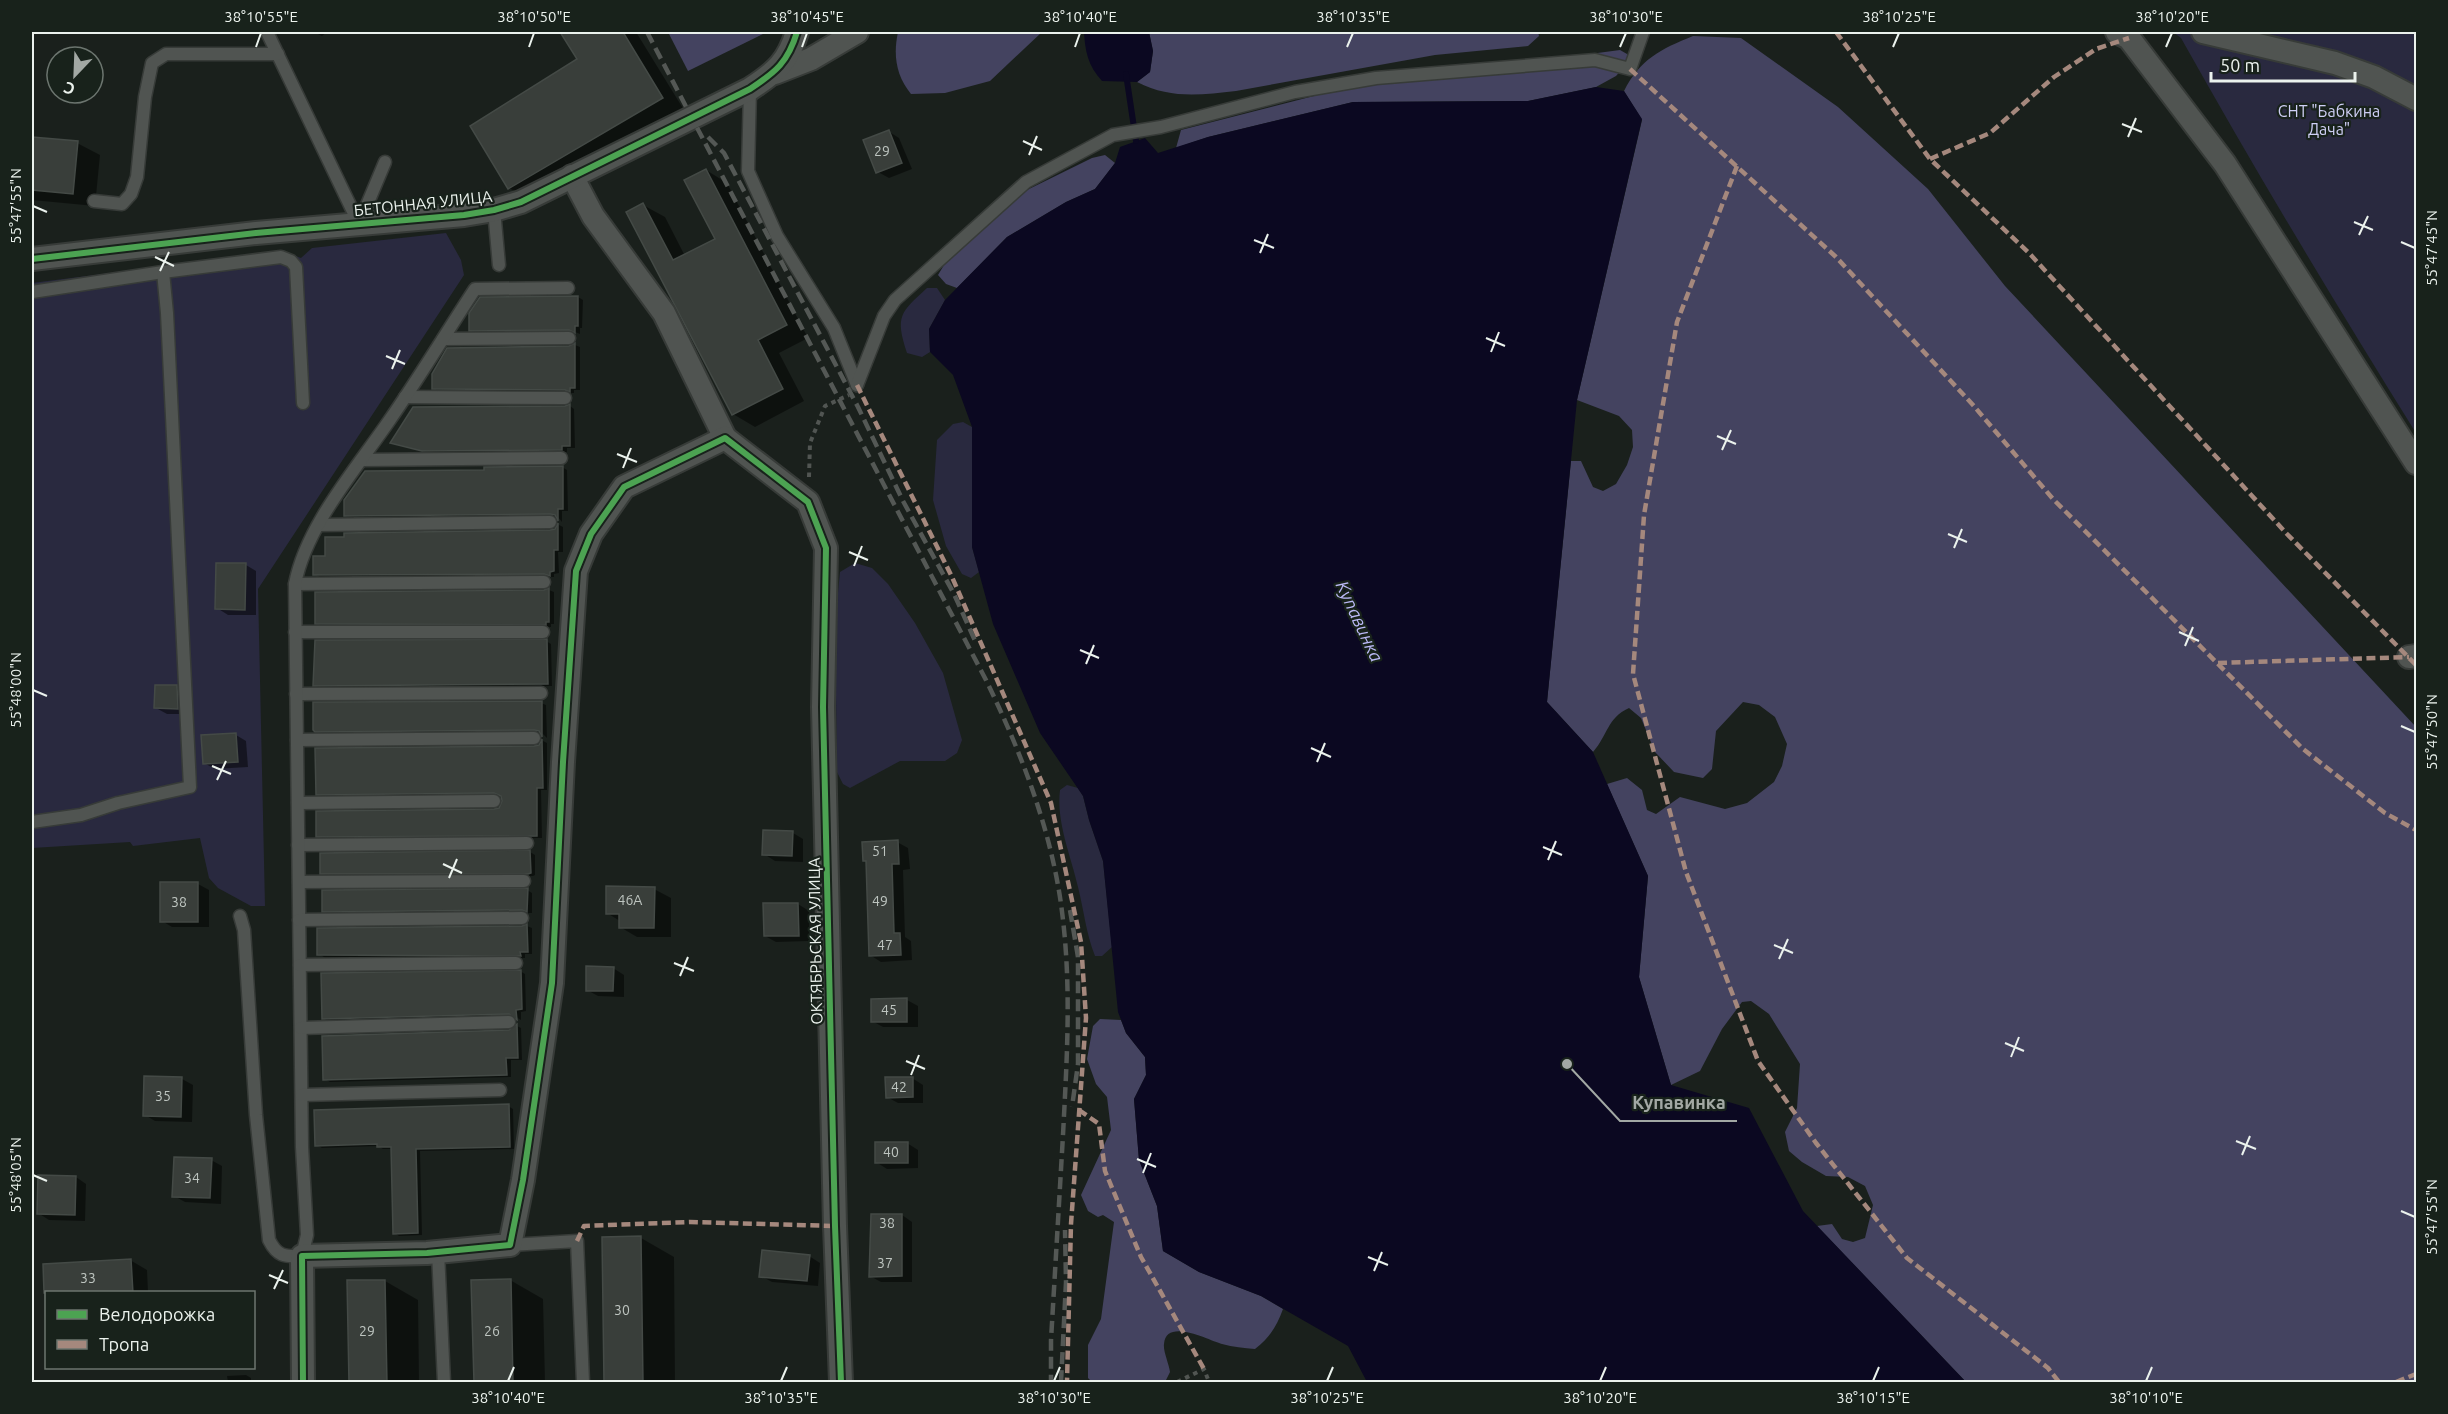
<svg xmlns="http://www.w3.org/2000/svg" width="2448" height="1414" font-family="Ubuntu,sans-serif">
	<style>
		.green { fill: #29293f }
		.forest { fill: #444360 }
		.water { fill: #0b0821 }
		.shadow { fill: #0007 }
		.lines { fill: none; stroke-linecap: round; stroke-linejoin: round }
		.stream { stroke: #0b0821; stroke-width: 6 }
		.building { fill: #393e3a; stroke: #444a46; stroke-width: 1.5 }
		.service-casing { stroke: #373b38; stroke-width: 15 }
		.minor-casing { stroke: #373b38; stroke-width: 26 }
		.path { stroke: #515552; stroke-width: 4; stroke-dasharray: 4.5 4.5; stroke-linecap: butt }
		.service { stroke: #505451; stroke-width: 12 }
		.minor { stroke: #505451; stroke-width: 22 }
		.rail { stroke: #545855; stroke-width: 4.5; stroke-dasharray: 12 6; stroke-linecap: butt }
		.quiet { stroke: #a5887d; stroke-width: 4.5; stroke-dasharray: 9 4.5; stroke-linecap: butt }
		.cycleway-casing { stroke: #18221b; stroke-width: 10 }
		.cycleway { stroke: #4ca352; stroke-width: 6 }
		.ticks { fill: none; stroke: #ebf2ed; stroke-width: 2 }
		.labels { text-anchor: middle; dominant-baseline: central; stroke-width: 4.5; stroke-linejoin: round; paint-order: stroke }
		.number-label { font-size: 14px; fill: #bec5c0 }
		.park-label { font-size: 16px; fill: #cfcff5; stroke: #18221b }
		.street-label { font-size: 16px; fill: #ebf2ed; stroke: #18221b }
		.water-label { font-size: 18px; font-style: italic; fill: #bbb9f6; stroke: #18221b }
		.leader { fill: none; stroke: #a2a8a4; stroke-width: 2 }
		.callout-dot { fill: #a2a8a4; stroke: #18221b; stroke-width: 2 }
		.callout-label { font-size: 18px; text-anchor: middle; font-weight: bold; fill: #a2a8a4; stroke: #18221b; stroke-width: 4.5; stroke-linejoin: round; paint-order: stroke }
		.neatline { fill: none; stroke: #ebf2ed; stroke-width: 2 }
		.ticks-label { font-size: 15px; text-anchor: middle; fill: #ebf2ed }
	</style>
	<rect width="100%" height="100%" fill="#1a201c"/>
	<g class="green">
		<path d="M2173,32H2416V433C2335,303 2256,172 2181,38Z"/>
		<polygon points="446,233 461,260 464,275 258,589 265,906 251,906 218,888 209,878 200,838 133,846 130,842 32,848 32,283 283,251 301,258 312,248"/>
		<path d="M927,288H937L945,300L929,329L930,352L922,357L907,353C895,316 900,313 927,288Z"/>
		<polygon points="963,422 972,427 972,547 979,572 971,578 962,574 946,546 933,500 937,440 953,424"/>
		<polygon points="855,563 872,568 888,584 915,623 943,673 962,740 957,753 945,761 900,761 850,788 843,784 837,772 835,623 840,572"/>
		<path d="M1067,785L1078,788L1083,796L1089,820L1103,861L1112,947L1102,956H1095C1086,933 1084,911 1078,887C1071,856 1056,822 1060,790Z"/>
	</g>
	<g class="forest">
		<polygon points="668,32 767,32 688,71"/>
		<path d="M898,32H1042L990,81L945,93L911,94C896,76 893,55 898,32Z"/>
		<path d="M1149,32H1538L1539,36L1528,46L1435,55L1236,91C1200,95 1170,99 1137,82L1150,72L1153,51Z"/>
		<path d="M1693,36L1741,38L1838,107L1928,189L2005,286L2416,727V1382H1966L1817,1226L1832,1224L1842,1239L1853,1242L1865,1238L1873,1205L1865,1186L1848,1177L1826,1176L1802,1162L1789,1151L1785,1132L1797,1108L1800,1064L1769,1014L1751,1001L1742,1002L1722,1029L1700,1071L1671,1085L1639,977L1648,876L1607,784L1627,778L1642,790L1647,810L1656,814L1680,797L1725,809L1747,803L1774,782L1782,766L1787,744L1775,717L1759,705L1743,702L1716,731L1712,769L1703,778L1674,772L1655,752L1641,718L1629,708C1607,718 1608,735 1593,752L1547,702L1571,461H1581L1593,487L1603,491L1616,484L1627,465L1633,447L1632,430L1619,416L1577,400L1642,120L1624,91C1640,59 1661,49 1693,36Z"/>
		<polygon points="1620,50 1627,54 1627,64 1616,76 1596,87 1528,101 1353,102 1208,137 1176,148 1181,130 1341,89 1430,75"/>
		<polygon points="1105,155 1115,163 1095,189 1066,202 1007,237 957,288 946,284 938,275 947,260 1027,190 1092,158"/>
		<path d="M1100,1019L1121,1020L1126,1033L1145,1057L1146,1075L1134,1099L1139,1160L1157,1206L1163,1251L1199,1272L1261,1296L1283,1309C1277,1326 1270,1337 1255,1349C1244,1348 1233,1347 1222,1344C1210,1341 1166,1317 1164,1344C1163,1351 1169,1364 1170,1372L1165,1382H1092L1088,1378V1345L1101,1319L1114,1222L1103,1215L1098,1217L1088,1211L1081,1195L1111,1130L1107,1097L1096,1084L1087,1059L1093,1026Z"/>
	</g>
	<g class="water">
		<path d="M1084,32H1149L1153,51L1150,72L1137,82L1102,81C1088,66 1085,51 1084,32Z"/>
		<polygon points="1596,87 1624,91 1642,119 1577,400 1547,702 1593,752 1648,876 1639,977 1671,1085 1749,1108 1803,1211 1966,1382 1367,1382 1348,1346 1261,1296 1199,1272 1163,1251 1157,1206 1139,1160 1134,1099 1146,1075 1145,1057 1126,1033 1118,1012 1103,861 1089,820 1083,796 1040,733 993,624 972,547 972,427 953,375 930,352 929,329 945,300 1007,237 1066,202 1095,189 1115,163 1120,147 1145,138 1158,153 1208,137 1353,102 1528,101"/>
	</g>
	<g class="shadow">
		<polygon points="314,32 327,32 322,36"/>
		<polygon points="562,32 636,32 684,110 531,200 509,188 579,59"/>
		<polygon points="888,131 899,138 912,169 889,178 878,172"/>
		<polygon points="32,139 77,143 100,155 95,206 32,200"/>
		<polygon points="706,170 727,183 808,338 779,353 804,401 755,427 733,414 643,205 665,217 685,256 717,239"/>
		<polygon points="578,297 583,300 582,328 580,328 580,334 575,332 475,333 470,330"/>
		<polygon points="575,345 580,347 580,390 574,390 574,393 438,391 434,388"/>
		<polygon points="570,406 574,409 575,448 567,448 567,452 428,453 392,443"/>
		<polygon points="562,467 567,470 568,511 562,511 562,522 557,516 350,518 345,516 485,471"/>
		<polygon points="559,525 563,527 563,552 558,552 559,573 554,574 554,577 321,578 315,574 327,557 346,538 556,530"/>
		<polygon points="246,565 256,571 256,615 228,615 217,608"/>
		<polygon points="549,590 554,592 554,624 551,624 551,627 321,626 316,623"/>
		<polygon points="546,641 551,644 552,686 319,688 314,685 316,642"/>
		<polygon points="176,687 187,693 188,714 167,714 156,708"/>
		<polygon points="541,703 546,705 547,738 541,732 322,734 317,731"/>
		<polygon points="236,735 246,741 248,767 215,769 204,763"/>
		<polygon points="543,741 547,743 547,790 541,790 542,838 323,839 318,836 500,809 504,802 500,795 323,797 318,794 540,746"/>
		<polygon points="793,833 803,839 803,862 775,861 764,854"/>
		<polygon points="897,842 908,848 910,869 903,870 905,937 911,941 912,960 881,962 870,955 867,862"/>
		<polygon points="530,852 535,855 535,875 533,876 326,876 322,873"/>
		<polygon points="198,884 209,890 209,927 172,927 162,921"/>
		<polygon points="654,889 671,898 671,937 637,937 620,927 620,921 607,913"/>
		<polygon points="527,890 532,893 532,913 328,914 323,911"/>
		<polygon points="798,904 809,911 809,941 776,942 765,936"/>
		<polygon points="527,926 532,928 532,954 525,954 525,958 327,959 319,954"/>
		<polygon points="613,968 624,975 624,997 598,996 587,990"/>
		<polygon points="520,971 525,974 526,1011 521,1012 521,1020 514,1016 328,1021 323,1018"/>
		<polygon points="907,1000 918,1006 918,1027 883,1027 872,1021"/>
		<polygon points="517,1026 521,1028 522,1060 511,1060 511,1077 330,1082 325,1079 510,1032"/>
		<polygon points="912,1078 923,1085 923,1103 898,1103 887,1097"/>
		<polygon points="182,1079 193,1085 192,1122 155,1121 145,1115"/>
		<polygon points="508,1106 513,1109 514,1149 420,1151 422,1235 399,1236 395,1233 392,1149 383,1149 378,1146 322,1148 317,1145"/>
		<polygon points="907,1143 918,1150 918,1168 887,1169 876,1162"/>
		<polygon points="211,1160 222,1166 221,1204 185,1202 174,1196"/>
		<polygon points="76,1177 86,1184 85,1221 49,1220 38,1213"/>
		<polygon points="902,1215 912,1222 912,1282 881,1282 870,1276"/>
		<polygon points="641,1238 674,1257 675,1382 605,1382"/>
		<polygon points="809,1256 820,1263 818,1286 772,1282 761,1276"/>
		<polygon points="130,1260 147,1270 148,1292 46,1292 46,1305 44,1265"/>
		<polygon points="510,1280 543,1299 545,1382 475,1382"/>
		<polygon points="385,1281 418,1300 419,1382 350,1382"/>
		<polygon points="246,1375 251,1378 251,1382 228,1382 227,1376"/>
	</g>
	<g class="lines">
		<polyline class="stream" points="1126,74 1136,141"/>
	</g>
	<g class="building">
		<polygon points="560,32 623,32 663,98 508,189 470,126 577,59"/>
		<polygon points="889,130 902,163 876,173 863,140"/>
		<polygon points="32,137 78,141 73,194 32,190"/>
		<polygon points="706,169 787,325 758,340 783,389 732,415 626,212 643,203 673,260 715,239 684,180"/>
		<polygon points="578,296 578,326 575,326 575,333 569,330 469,331 469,313 480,297"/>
		<polygon points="575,343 575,388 570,388 570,392 565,390 432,389 432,374 447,348 569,346"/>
		<polygon points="570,404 570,446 562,446 562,450 422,451 390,443 413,407 565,406"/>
		<polygon points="563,466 563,509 558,509 558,521 555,515 550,514 344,516 344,500 365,471 484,470 484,467"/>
		<polygon points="558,523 558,550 554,550 554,571 550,572 550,576 544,574 313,575 313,556 325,556 325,537 344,537 344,533 550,530 555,529"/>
		<polygon points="216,563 246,563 245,610 215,609"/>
		<polygon points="549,588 549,622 546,622 546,625 315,624 315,592 544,590"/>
		<polygon points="547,639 548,684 313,686 315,640"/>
		<polygon points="155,685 177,685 178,709 154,708"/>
		<polygon points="542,701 542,737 539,731 534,730 315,732 313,730 313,702"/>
		<polygon points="236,733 238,762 203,764 201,735"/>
		<polygon points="542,739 543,788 537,788 537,836 316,837 316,811 494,809 499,808 502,801 501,796 494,793 316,795 315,748 534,746 539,745"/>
		<polygon points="763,830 793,831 792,856 762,855"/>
		<polygon points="898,840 899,864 892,864 894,933 900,933 901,955 869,956 866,861 863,861 862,842"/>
		<polygon points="530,850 531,873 528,874 320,874 320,853"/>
		<rect x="160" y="882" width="38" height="40"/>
		<polygon points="606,886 655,887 654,928 619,928 619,914 606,914"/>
		<polygon points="528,888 527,912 522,910 322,912 322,890"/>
		<polygon points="763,903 798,903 799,936 764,936"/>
		<polygon points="527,924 528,952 520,952 521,956 317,955 317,928 522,926"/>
		<polygon points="586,966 614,967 613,991 586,991"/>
		<polygon points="521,970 522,1009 516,1010 517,1020 509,1014 322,1019 321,973"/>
		<polygon points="907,998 907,1022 871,1022 871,999"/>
		<polygon points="517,1024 518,1058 506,1058 507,1075 323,1080 322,1036 509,1030"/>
		<polygon points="144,1076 182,1077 181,1117 143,1116"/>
		<polygon points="885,1077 913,1077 913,1097 886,1098"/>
		<polygon points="509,1104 510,1147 416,1149 418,1233 393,1234 391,1147 377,1147 377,1144 315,1146 314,1110"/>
		<rect x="875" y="1142" width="33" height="21"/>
		<polygon points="174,1157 212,1158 210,1198 172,1197"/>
		<polygon points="38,1175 76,1176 75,1215 37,1214"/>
		<polygon points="871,1214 902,1214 902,1276 869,1277"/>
		<polygon points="641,1236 643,1383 604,1383 602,1237"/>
		<polygon points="762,1250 810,1255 807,1281 759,1277"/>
		<polygon points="131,1259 133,1293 44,1293 43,1264"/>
		<polygon points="511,1279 513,1383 474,1383 471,1280"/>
		<polygon points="347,1280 385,1280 387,1383 349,1383"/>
	</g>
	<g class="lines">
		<defs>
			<g id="service">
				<polyline points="267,32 359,224"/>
				<polyline points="750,89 748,171 777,236 834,328 857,385"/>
				<polyline points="94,201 122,204 131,194 137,177 145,97 152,63 166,54 278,54"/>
				<polyline points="494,210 499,265"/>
				<polyline points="359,224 385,162"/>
				<polyline points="32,292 163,272 281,257 291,261 296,267 303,403"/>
				<polyline points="443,339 569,338"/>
				<polyline points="857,385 884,316 895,300 1026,182 1113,135 1161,127 1295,92 1376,78 1595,60 1630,69 1643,32"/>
				<polyline points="405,397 565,398"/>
				<polyline points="362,460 561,458"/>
				<polyline points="319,525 550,522"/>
				<polyline points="295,584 544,582"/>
				<polyline points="295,632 543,632"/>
				<polyline points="296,694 541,693"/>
				<polyline points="297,740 534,738"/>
				<polyline points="298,803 494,801"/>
				<polyline points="32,822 81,815 118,803 190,787 167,313 163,272"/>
				<polyline points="298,845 527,843"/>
				<polyline points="299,882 524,881"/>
				<path d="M240,916L244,930L256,1115L269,1240C277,1256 284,1257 302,1256L307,1235L302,1147L295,584C306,526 356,469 389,421C419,378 446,333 475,289L568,288"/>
				<polyline points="299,920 522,918"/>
				<polyline points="300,965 516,963"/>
				<polyline points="301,1028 509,1022"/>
				<polyline points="302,1095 500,1090"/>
				<polyline points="510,1245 577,1241 583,1382"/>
				<polyline points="438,1252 444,1382"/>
			</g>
			<g id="minor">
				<polyline points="2117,32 2129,38 2225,164 2416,463"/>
				<polyline points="2203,32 2335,63 2374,77 2416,99"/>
				<polyline points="775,73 811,59 857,32"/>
				<polyline points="572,176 593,216 664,313 725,438"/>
				<path d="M32,259L256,233L464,215L494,210L521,202L750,89C776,72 788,62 797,32"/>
				<polyline points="2409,657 2416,656"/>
				<polyline points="303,1382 302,1256 427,1253 510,1245 523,1180 552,983 563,762 576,571 591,534 624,487 725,438 808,502 826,548 823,707 835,1226 841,1382"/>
			</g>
		</defs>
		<use href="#service" class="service-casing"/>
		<use href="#minor" class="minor-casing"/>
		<g class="path">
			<polyline points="809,477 810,443 825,406 849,395"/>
			<polyline points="1177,1382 1204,1369 1209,1382"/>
		</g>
		<use href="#service" class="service"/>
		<use href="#minor" class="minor"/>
		<g class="rail">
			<path d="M647,32L986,680C1020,750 1050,826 1061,904C1072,983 1067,1056 1063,1135C1059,1204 1055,1272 1051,1340V1382"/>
			<polyline points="708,137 724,153 858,407 903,501 954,594 977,645"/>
			<polyline points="1070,910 1078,957 1078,1064 1072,1107"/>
			<polyline points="1061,1382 1066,1282 1065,1230"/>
		</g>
		<g class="quiet">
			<polyline points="1836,32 1930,159 2029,253 2287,534 2416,665"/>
			<polyline points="1630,69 1836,257 1973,405 2053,499 2303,749 2385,813 2416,830"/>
			<polyline points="1930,159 1990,133 2054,77 2096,49 2129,38"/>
			<polyline points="1737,166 1677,322 1644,515 1633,674 1686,872 1758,1061 1816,1143 1907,1258 2048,1368 2059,1382"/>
			<polyline points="857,385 952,577 1051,803 1081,942 1086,1018 1071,1224 1067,1382"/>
			<polyline points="2218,663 2409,657"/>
			<polyline points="1079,1110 1099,1124 1105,1171 1141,1257 1204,1369"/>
			<polyline points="577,1241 584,1226 690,1222 835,1226"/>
			<polyline points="2396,1382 2416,1374"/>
		</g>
		<defs>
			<g id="cycleway">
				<path d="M32,259L256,233L464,215L494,210L521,202L750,89C776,72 788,62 797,32"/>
				<polyline points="303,1382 302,1256 427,1253 510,1245 523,1180 552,983 563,762 576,571 591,534 624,487 725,438 808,502 826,548 823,707 835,1226 841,1382"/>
			</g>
		</defs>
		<use href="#cycleway" class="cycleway-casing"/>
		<use href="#cycleway" class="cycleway"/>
	</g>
	<path class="ticks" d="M256,47L261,33M529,47L534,33M802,47L807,33M1075,47L1080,33M1347,47L1353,33M1620,47L1626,33M1893,47L1899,33M2166,47L2172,33M2122,124L2142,132M2128,137L2136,118M1023,141L1042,150M1029,155L1037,136M33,206L47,212M2354,222L2373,230M2359,235L2368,216M1254,240L1274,248M2401,242L2415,248M1260,253L1268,234M155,257L174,266M160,271L169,252M1486,338L1505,346M1491,352L1499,332M386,356L405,364M392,369L400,350M1717,436L1736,444M1722,450L1731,430M617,454L637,462M623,468L631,448M1948,534L1967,542M1954,548L1962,529M849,552L868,560M854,566L862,546M2179,632L2199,641M2185,646L2193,627M1080,650L1099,658M1086,664L1094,645M33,690L47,696M2401,726L2415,732M1311,748L1331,757M1317,762L1325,743M212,766L231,774M217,780L226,761M1543,847L1562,855M1548,860L1556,841M443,864L462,873M449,878L457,859M1774,945L1793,953M1779,959L1788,939M674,963L694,971M680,976L688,957M2005,1043L2024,1051M2011,1057L2019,1037M906,1061L925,1069M911,1075L919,1055M2236,1141L2256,1149M2242,1155L2250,1136M1137,1159L1156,1167M1143,1173L1151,1153M33,1175L47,1181M2401,1211L2415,1217M1368,1257L1388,1265M1374,1271L1382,1252M269,1275L288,1283M274,1289L283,1270M508,1381L514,1367M781,1381L787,1367M1054,1381L1060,1367M1327,1381L1333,1367M1600,1381L1606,1367M1873,1381L1879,1367M2146,1381L2152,1367"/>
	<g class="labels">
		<g class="number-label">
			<text x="882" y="151">29</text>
			<text x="880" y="851">51</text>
			<text x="630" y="900">46А</text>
			<text x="880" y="901">49</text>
			<text x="179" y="902">38</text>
			<text x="885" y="945">47</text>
			<text x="889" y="1010">45</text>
			<text x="899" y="1087">42</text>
			<text x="163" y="1096">35</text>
			<text x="891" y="1152">40</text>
			<text x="192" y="1178">34</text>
			<text x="887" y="1223">38</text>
			<text x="885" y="1263">37</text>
			<text x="88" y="1278">33</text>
			<text x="622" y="1310">30</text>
			<text x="367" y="1331">29</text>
			<text x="492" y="1331">26</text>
		</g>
		<g class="park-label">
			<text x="2329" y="111">СНТ "Бабкина<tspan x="2329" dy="18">Дача"</tspan></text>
		</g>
		<g class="street-label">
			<text transform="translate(423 203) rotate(-6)">БЕТОННАЯ УЛИЦА</text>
			<text transform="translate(815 941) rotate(-91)">ОКТЯБРЬСКАЯ УЛИЦА</text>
		</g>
		<g class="water-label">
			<text transform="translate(1360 621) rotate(65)">Купавинка</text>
		</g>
	</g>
	<path class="leader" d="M1567 1064L1620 1121H1737"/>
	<circle class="callout-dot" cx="1567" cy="1064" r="6"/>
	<g class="callout-label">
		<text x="1679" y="1109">Купавинка</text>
	</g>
	<rect width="2448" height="1414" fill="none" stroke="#18221b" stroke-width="66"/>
	<rect x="45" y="1291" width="210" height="78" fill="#18221b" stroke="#6c756f" stroke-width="1.5"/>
	<rect x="57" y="1310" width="30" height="9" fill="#4ca352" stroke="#6c756f" stroke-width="1.5"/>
	<text x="99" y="1321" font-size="18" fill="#ebf2ed">Велодорожка</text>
	<rect x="57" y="1340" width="30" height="9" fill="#a5887d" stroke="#6c756f" stroke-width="1.5"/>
	<text x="99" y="1351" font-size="18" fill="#ebf2ed">Тропа</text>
	<g transform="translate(75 75) rotate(203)"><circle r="28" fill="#18221b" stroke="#6c756f" stroke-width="1.5"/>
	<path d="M0-4.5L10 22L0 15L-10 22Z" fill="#a2a8a4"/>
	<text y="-9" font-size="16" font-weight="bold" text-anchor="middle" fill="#ebf2ed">С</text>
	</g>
	<path d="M2211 72v9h144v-9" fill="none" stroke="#ebf2ed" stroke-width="3"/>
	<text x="2220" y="72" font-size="18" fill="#ebf2ed" stroke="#18221b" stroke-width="4.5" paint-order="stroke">50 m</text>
	<rect x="33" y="33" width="2382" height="1348" class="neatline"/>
	<g class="ticks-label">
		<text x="261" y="22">38°10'55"E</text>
		<text x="534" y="22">38°10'50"E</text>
		<text x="807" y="22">38°10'45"E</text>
		<text x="1080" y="22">38°10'40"E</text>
		<text x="1353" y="22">38°10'35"E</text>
		<text x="1626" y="22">38°10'30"E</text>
		<text x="1899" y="22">38°10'25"E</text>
		<text x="2172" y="22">38°10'20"E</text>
		<text transform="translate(16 206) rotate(-90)" y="5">55°47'55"N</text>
		<text transform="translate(2432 248) rotate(-90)" y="5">55°47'45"N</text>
		<text transform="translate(16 690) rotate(-90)" y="5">55°48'00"N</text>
		<text transform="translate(2432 732) rotate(-90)" y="5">55°47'50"N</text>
		<text transform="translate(16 1175) rotate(-90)" y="5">55°48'05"N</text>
		<text transform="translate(2432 1217) rotate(-90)" y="5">55°47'55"N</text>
		<text x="508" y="1403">38°10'40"E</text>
		<text x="781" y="1403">38°10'35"E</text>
		<text x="1054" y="1403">38°10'30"E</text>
		<text x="1327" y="1403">38°10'25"E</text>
		<text x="1600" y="1403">38°10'20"E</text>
		<text x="1873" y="1403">38°10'15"E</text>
		<text x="2146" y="1403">38°10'10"E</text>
	</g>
</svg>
